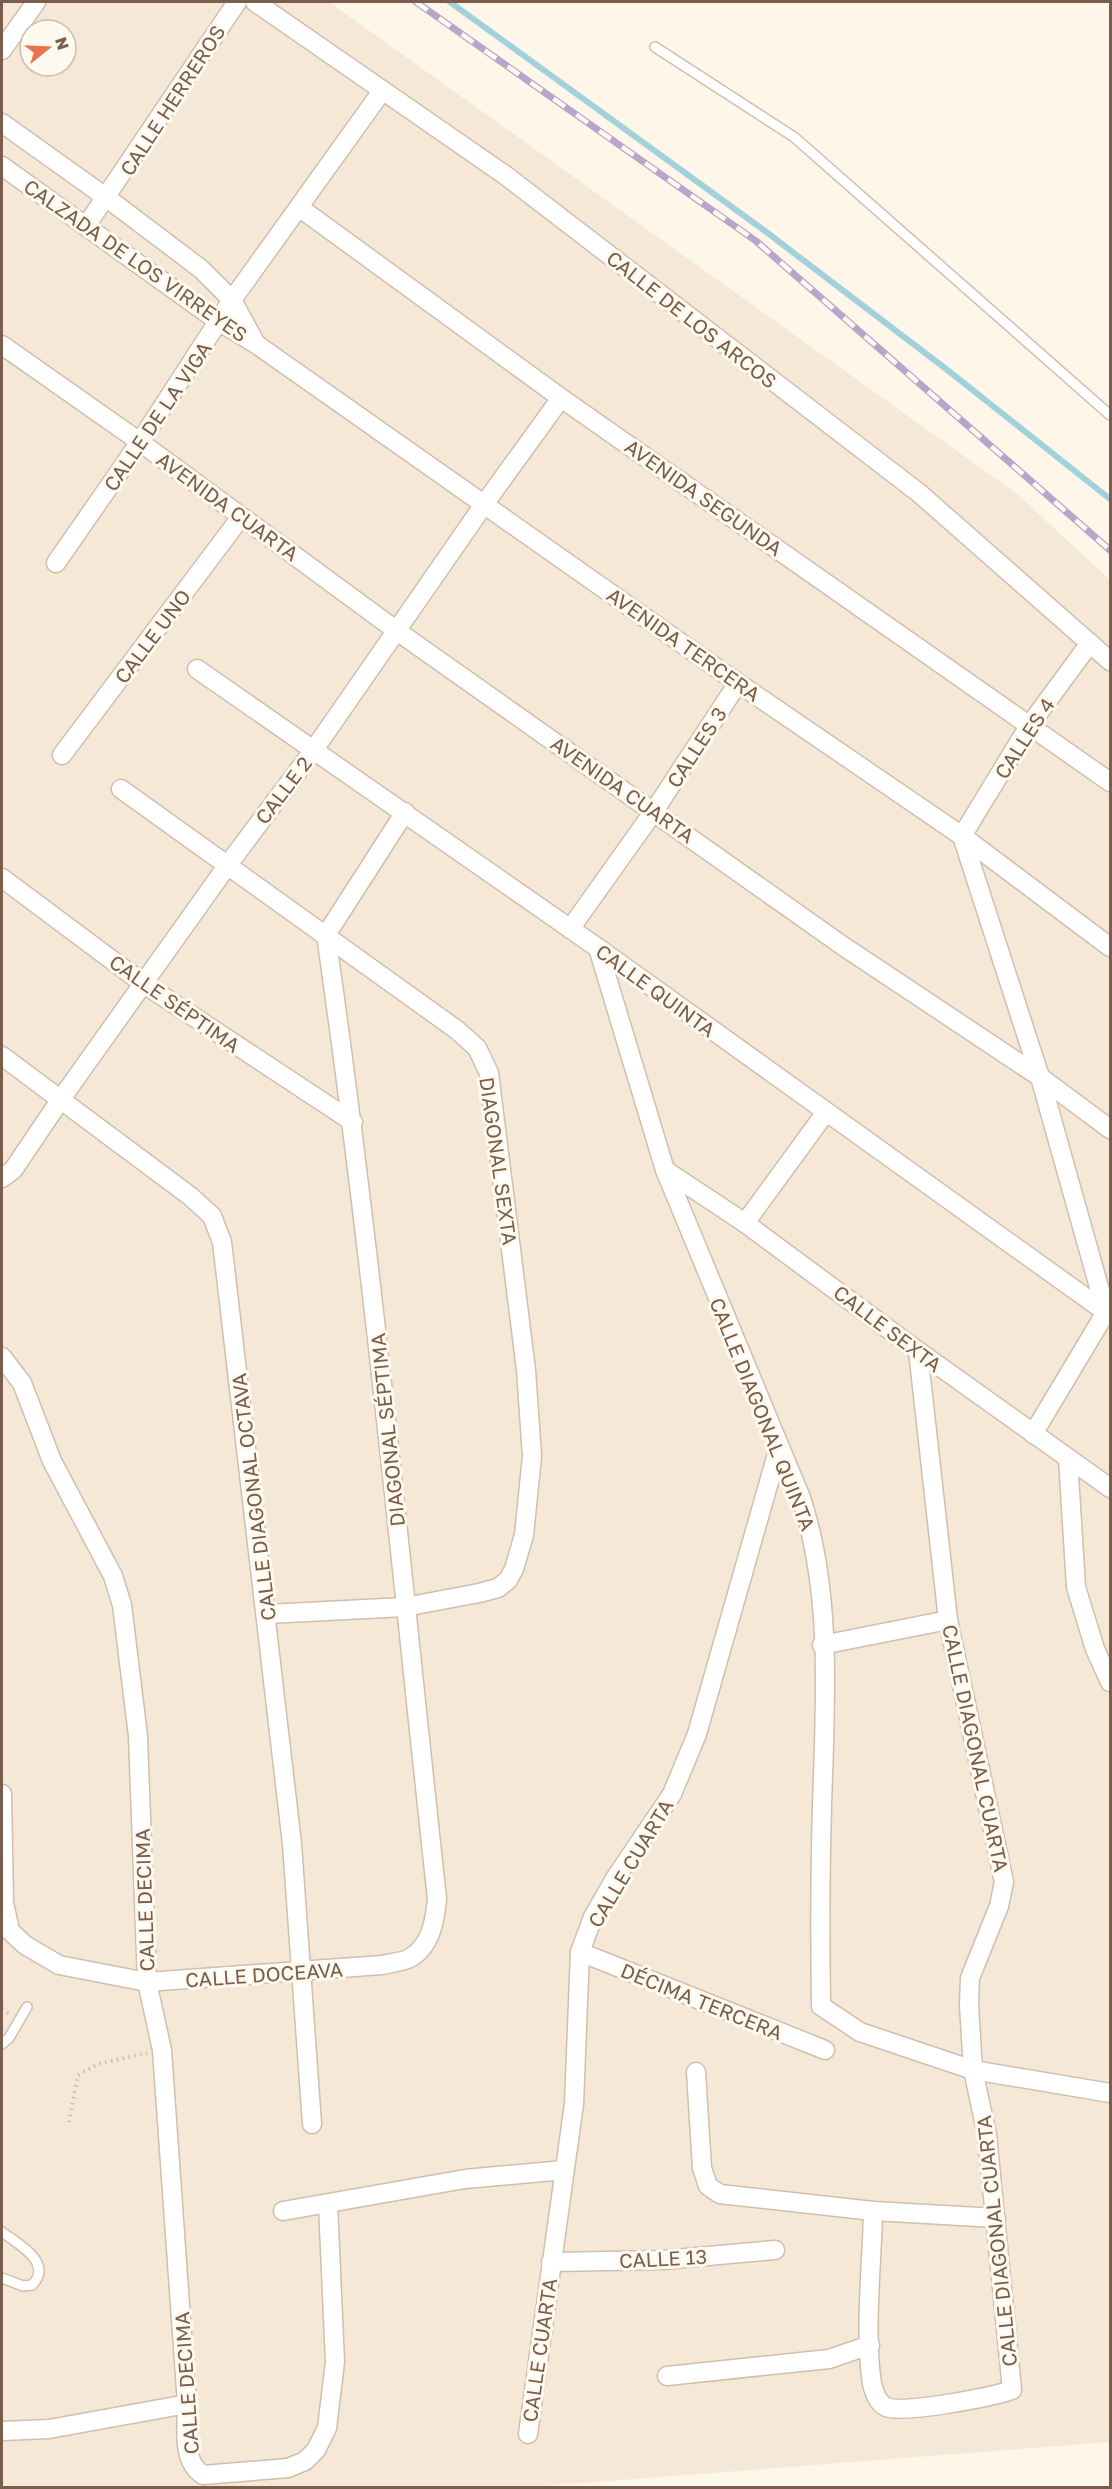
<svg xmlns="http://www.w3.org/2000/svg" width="1112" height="2489" font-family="'Golos Text',sans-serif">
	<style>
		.residential { fill: #f5e8d7; fill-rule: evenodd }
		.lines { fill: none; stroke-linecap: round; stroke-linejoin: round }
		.stream { stroke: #a2d1db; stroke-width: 6 }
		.service-casing { stroke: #d1bead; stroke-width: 12 }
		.minor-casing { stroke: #d1bead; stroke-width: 21 }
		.path { stroke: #dab9a2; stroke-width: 4; stroke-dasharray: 1.5 4.5; stroke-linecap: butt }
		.service { stroke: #fff; stroke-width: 9 }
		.minor { stroke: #fff; stroke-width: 18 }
		.rail-casing { stroke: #b9a5c9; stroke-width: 7 }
		.rail { stroke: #fffaf0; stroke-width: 4.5; stroke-dasharray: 14; stroke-linecap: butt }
		.labels { text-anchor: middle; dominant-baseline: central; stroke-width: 6; stroke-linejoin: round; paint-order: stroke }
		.street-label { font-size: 20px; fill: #7a5d4b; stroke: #fffaf0 }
	</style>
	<rect width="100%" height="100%" fill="#fdf6e9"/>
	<path class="residential" d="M2,2H329L1017,494L1110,580V2442L531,2487L2,2488ZM30,30H66V66H30Z"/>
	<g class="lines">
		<polyline class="stream" points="450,2 765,231 950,372 1110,499"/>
		<defs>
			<g id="service">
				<polyline points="655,47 794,137 1110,415"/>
				<polyline points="2,2044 9,2038 27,2007"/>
				<path d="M2,2232C18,2244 54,2263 32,2285L23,2286L2,2278"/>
			</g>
			<g id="minor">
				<polyline points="255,2 505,175 919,493 1110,661"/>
				<polyline points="2,50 36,2"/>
				<polyline points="2,123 107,198 201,269 232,300 255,342"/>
				<polyline points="2,166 215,319 256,344 738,683 962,836 1110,947"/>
				<polyline points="300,208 561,398 1110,782"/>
				<polyline points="86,226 237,2"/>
				<polyline points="2,345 140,442 397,631 843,946 1040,1077 1110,1129"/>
				<polyline points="56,563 140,442 232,300 382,91"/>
				<polyline points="197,669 598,948 1110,1315"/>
				<polyline points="62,755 241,517"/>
				<polyline points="121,789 457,1030 477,1048 489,1073 526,1370 532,1456 524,1535 514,1569 508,1580 498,1588 479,1593 405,1607 267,1614"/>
				<polyline points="2,878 144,984 353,1122"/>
				<polyline points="570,929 654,811 738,683"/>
				<path d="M598,948L665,1170L801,1498C833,1594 825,1706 822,1806C820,1873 820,1940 821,2006L860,2032L973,2070L1110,2093"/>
				<polyline points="2,1056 190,1196 212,1216 222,1242 292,1844 312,2124"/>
				<polyline points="665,1170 745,1223 918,1351 1110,1488"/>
				<polyline points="2,1178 13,1170 61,1099 227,866 313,751 485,503 561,398"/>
				<polyline points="745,1223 826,1112"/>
				<path d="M2,1357L22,1383L52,1461L113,1576L122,1605L138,1736L147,1982L162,2050L187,2404C187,2427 181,2461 203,2475L288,2468L305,2461L316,2450L327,2428L335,2362L328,2204"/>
				<polyline points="1033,1434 1106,1312 1040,1077 962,836 1029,726 1090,643"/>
				<polyline points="1068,1459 1076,1587 1095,1649 1110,1682"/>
				<polyline points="822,1645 948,1620"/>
				<path d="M2,1794L4,1903L10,1931L25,1945L59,1965L147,1982L382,1965C390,1963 403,1962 410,1958C431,1946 435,1920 437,1899C402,1577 372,1255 326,935L405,812"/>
				<polyline points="580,1952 825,2050"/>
				<polyline points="696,2072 702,2168 708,2186 720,2194 873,2211 996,2218"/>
				<polyline points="283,2211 465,2179 564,2170"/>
				<path d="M873,2211C872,2264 864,2332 872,2384C874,2392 878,2403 886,2407C905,2414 991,2397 1012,2390L987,2135L973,2070L969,2005L970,1978L999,1906L1004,1882L948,1620L918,1351"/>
				<polyline points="551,2262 663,2260 775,2250"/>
				<polyline points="667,2376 829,2359 870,2345"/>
				<polyline points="2,2431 49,2429 187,2404"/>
				<polyline points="528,2434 574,2104 580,1952 593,1917 616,1877 672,1794 697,1734 779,1447"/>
			</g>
		</defs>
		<use href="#service" class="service-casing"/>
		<use href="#minor" class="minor-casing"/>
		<g class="path">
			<polyline points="2,2009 9,2014"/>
			<polyline points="69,2122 78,2075 98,2064 147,2053"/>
		</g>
		<use href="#service" class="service"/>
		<use href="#minor" class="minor"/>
		<defs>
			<polyline id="rail" points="416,2 756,241 1110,550"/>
		</defs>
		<use href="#rail" class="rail-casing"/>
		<use href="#rail" class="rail"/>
	</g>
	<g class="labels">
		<g class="street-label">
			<text transform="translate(172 100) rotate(-57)">CALLE HERREROS</text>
			<text transform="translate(136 260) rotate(35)">CALZADA DE LOS VIRREYES</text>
			<text transform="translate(692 319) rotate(38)">CALLE DE LOS ARCOS</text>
			<text transform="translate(157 416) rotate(-56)">CALLE DE LA VIGA</text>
			<text transform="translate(704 497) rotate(35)">AVENIDA SEGUNDA</text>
			<text transform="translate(228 506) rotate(36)">AVENIDA CUARTA</text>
			<text transform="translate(152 636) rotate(-53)">CALLE UNO</text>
			<text transform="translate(684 644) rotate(35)">AVENIDA TERCERA</text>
			<text transform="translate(1024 738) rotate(-57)">CALLES 4</text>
			<text transform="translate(696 747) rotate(-57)">CALLES 3</text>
			<text transform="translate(623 789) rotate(35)">AVENIDA CUARTA</text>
			<text transform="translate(283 790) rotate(-53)">CALLE 2</text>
			<text transform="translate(656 990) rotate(36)">CALLE QUINTA</text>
			<text transform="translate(175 1003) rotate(35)">CALLE SÉPTIMA</text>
			<text transform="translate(499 1161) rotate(82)">DIAGONAL SEXTA</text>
			<text transform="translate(888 1328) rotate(37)">CALLE SEXTA</text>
			<text transform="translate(763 1414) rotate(68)">CALLE DIAGONAL QUINTA</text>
			<text transform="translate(387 1430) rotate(-96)">DIAGONAL SÉPTIMA</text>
			<text transform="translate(253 1497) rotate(-97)">CALLE DIAGONAL OCTAVA</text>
			<text transform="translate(976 1748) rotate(78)">CALLE DIAGONAL CUARTA</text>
			<text transform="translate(630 1863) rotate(-59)">CALLE CUARTA</text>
			<text transform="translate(144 1900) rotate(-92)">CALLE DECIMA</text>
			<text transform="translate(264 1974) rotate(-4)">CALLE DOCEAVA</text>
			<text transform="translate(702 2001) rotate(22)">DÉCIMA TERCERA</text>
			<text transform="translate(996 2241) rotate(-96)">CALLE DIAGONAL CUARTA</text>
			<text transform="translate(663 2258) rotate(-3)">CALLE 13</text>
			<text transform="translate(539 2350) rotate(-82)">CALLE CUARTA</text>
			<text transform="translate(186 2383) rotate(-94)">CALLE DECIMA</text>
		</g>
	</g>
	<rect width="1112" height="2489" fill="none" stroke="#7a5d4b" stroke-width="6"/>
	<g transform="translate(48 48) rotate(72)"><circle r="28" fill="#fffaf0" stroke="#cabbae" stroke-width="1.5"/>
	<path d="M0-4.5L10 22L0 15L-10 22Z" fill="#eb724a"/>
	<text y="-9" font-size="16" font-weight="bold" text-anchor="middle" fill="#7a5d4b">N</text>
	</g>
</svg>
